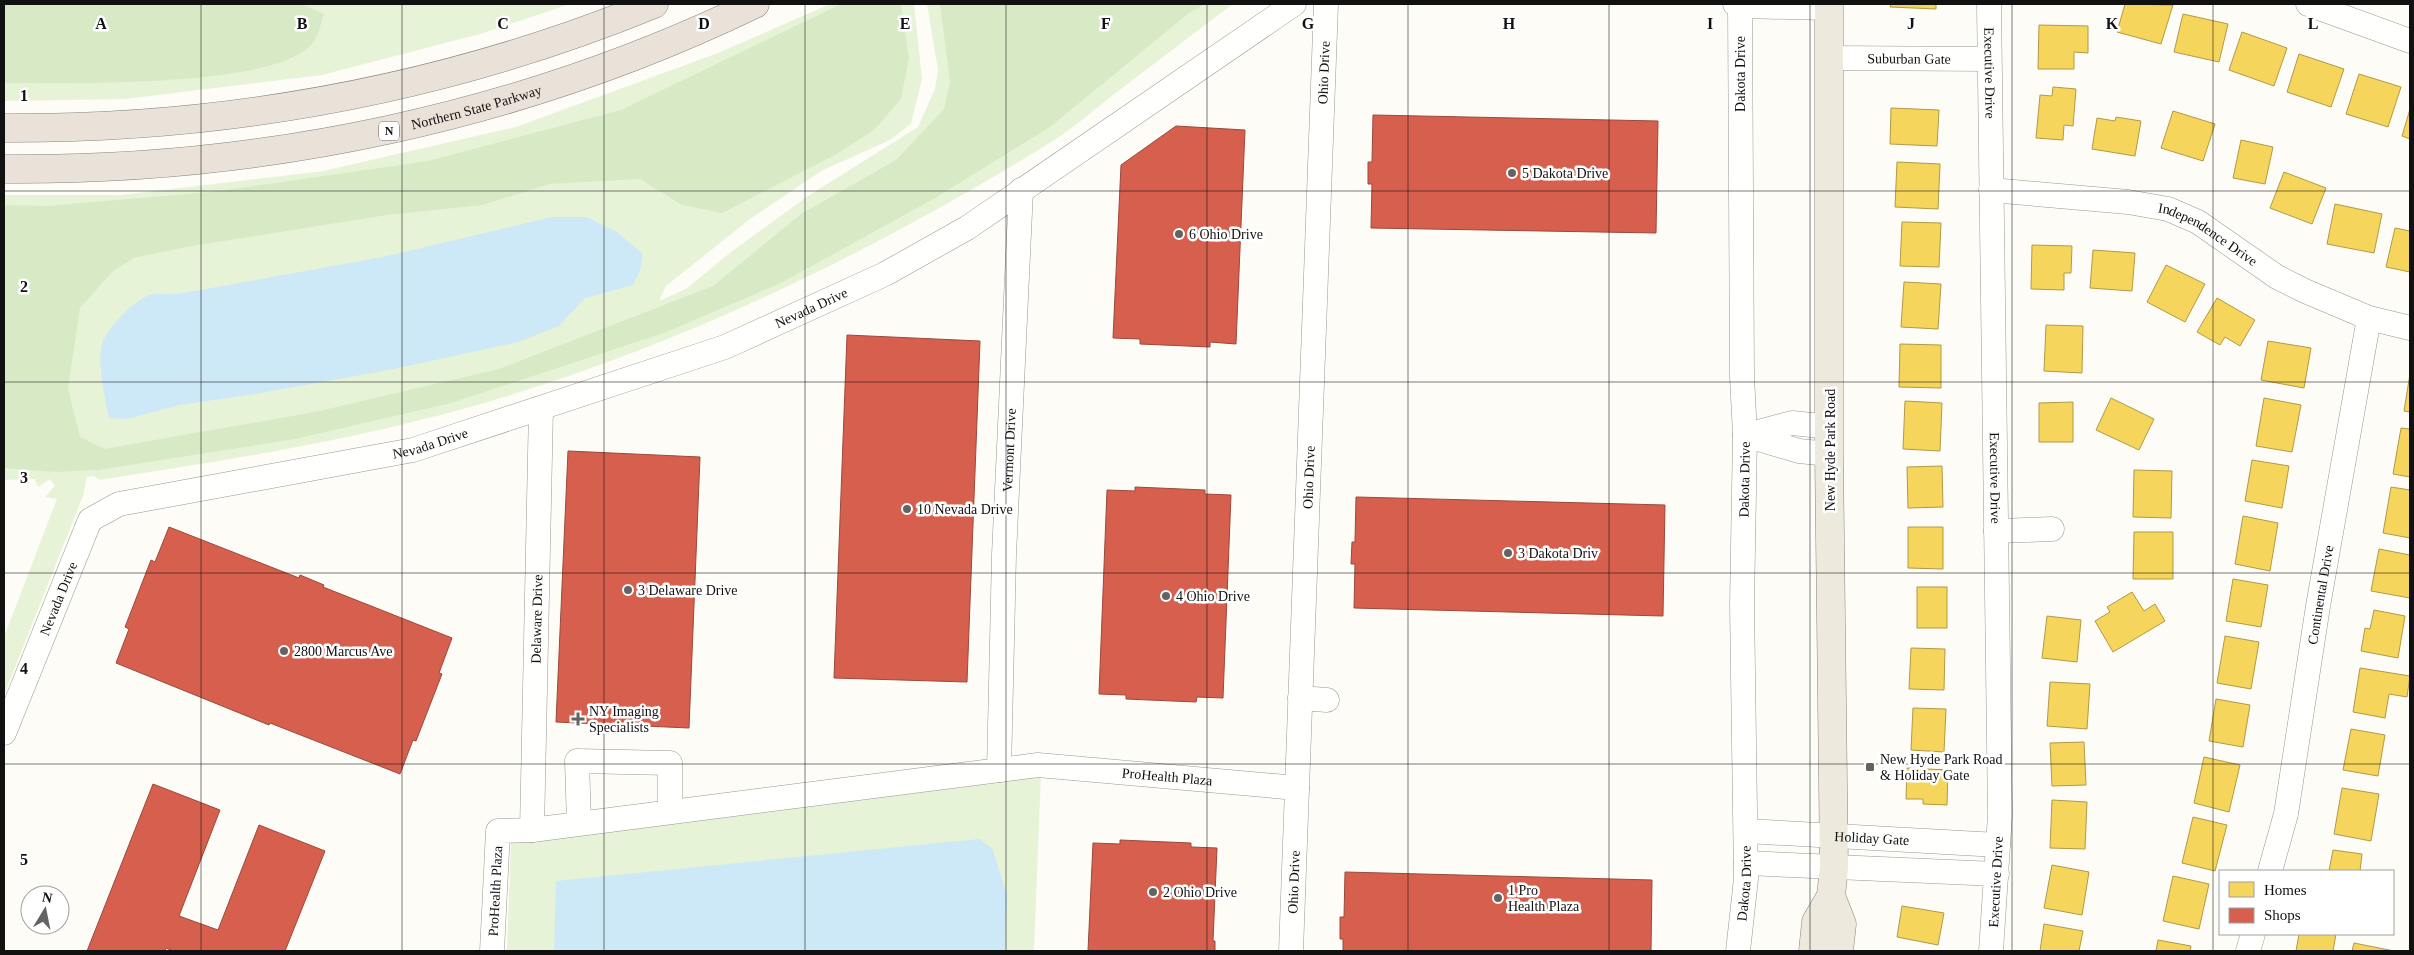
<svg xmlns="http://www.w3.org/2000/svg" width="2414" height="955" font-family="Georgia,serif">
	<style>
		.green { fill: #e7f3d7 }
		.forest { fill: #d8eac5 }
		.water { fill: #cde8f7 }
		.homes { fill: #f6d55c; stroke: #b19a46 }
		.shops { fill: #d6604d; stroke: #9b483b }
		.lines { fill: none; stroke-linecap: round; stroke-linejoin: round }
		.minor-casing { stroke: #979795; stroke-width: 25 }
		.major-casing { stroke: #858482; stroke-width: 29 }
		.highway-casing { stroke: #858482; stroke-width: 29 }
		.minor { stroke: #fffffe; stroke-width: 24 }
		.major { stroke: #ede9dc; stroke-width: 28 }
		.highway { stroke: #eae1d8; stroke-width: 28 }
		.grid { fill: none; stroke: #111; stroke-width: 1; stroke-opacity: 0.55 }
		.poi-dot { fill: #646362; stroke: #fff; stroke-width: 2 }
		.labels { text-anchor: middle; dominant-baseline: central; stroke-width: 5; stroke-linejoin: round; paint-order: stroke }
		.shield { fill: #fff; stroke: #585858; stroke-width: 1 }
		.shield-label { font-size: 12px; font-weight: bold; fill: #111 }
		.street-label { font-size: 14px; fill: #111; stroke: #fff }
		.poi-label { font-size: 14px; fill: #111; stroke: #fff; text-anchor: start }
		.grid-label { font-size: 16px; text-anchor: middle; font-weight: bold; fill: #111; stroke: #fff; stroke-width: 5; stroke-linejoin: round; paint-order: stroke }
	</style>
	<rect width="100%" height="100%" fill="#fdfcf7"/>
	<g class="green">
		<polygon points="4,4 570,4 480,34 322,75 125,99 4,101"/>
		<path d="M830,4H914L922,79L911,124L890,140L821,171L750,219L666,286L659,301L686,289L731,252L808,196L918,127L935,89L938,70L927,4H1233C1191,35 1150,67 1108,99C1089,114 1070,131 1048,144C855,263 640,366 420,420C314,447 207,463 100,480L93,476L87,477L83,496L4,695V637L57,499L45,497L55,486L50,479L38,487L35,479L4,480V195H122L323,171L516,127L718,53Z"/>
		<polygon points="1041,774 1034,951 1005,951 1006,895 557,881 554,951 507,951 511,842"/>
	</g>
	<g class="forest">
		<path d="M4,4H302L324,14C321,23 318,38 311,45C272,88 65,83 4,83Z"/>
		<polygon points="841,4 901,4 909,58 901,99 874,130 835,155 722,213 682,205 640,179 550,184 482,205 387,215 186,247 134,258 112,272 80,308 68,389 80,437 104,449 315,412 499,369 713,286 801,214 896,160 944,109 950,82 940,4 1205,4 1189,13 1050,127 937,197 781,283 664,333 451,403 295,439 98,470 55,472 4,468 4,205 48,206 220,191 428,161 621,110"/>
	</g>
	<g class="water">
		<path d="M552,217H586L617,232L643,254L640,271L633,285L585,298L559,326L518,342L389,370L255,394L179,405L127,419L109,418C105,398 97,363 102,344C107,328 134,300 150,295C158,293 169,294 178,294L383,257Z"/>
		<polygon points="980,839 993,850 1007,895 1005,951 554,951 556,881"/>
	</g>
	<g class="homes">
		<polygon points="1891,4 1936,4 1936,9 1890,7"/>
		<polygon points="2125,4 2173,5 2161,44 2117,32"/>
		<polygon points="2183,14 2228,24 2219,62 2174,52"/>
		<polygon points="2039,25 2088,26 2088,53 2074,52 2074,69 2038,69"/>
		<polygon points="2242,32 2287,48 2274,86 2229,70"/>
		<polygon points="2299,54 2344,69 2331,107 2287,92"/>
		<polygon points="2359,74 2401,87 2388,127 2346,114"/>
		<polygon points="2053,87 2076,89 2073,126 2064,125 2063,140 2036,138 2040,95 2052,96"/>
		<polygon points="1891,108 1939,110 1937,146 1890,144"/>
		<polygon points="2410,109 2410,139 2402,136"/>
		<polygon points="2173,111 2215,124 2203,161 2161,148"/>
		<polygon points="2116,117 2141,121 2135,156 2092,149 2097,118 2115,121"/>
		<polygon points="2241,140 2273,147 2265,184 2233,178"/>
		<polygon points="1897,162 1940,164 1938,209 1895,207"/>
		<polygon points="2284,172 2326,188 2312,224 2270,208"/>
		<polygon points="2335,204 2382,214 2374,253 2327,244"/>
		<polygon points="1902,222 1941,223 1939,267 1900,266"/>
		<polygon points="2395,228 2410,231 2410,272 2386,267"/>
		<polygon points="2032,245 2072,246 2071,273 2064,273 2064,290 2031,289"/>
		<polygon points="2093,250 2135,253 2132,291 2090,288"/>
		<polygon points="2166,265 2205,284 2185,322 2147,302"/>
		<polygon points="1904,282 1941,284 1938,329 1901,327"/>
		<polygon points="2217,298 2255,320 2240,346 2225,337 2220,345 2197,332"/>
		<polygon points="2046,325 2083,326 2082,373 2044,371"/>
		<polygon points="2268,341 2311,348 2304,388 2261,380"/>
		<polygon points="1900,344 1941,345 1941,388 1899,387"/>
		<polygon points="2410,374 2410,412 2404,411"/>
		<polygon points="2111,398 2154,419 2139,450 2096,430"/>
		<polygon points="2264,398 2301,405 2292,452 2256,446"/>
		<polygon points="1905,401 1942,403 1940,451 1903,449"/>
		<polygon points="2073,402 2073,442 2039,442 2039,403"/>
		<polygon points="2401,428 2410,429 2410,477 2393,474"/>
		<polygon points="2252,460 2289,466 2282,508 2245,501"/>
		<polygon points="1942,466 1943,507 1908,508 1907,467"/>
		<polygon points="2134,470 2172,471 2171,518 2133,517"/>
		<polygon points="2391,487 2410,490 2410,538 2383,533"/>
		<polygon points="2243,516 2278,523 2270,571 2235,564"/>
		<polygon points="1908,527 1943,527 1943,569 1908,568"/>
		<polygon points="2134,532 2173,532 2173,579 2133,579"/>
		<polygon points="2379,549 2410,555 2410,598 2371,591"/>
		<polygon points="2233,579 2268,585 2261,627 2226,621"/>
		<rect x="1917" y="587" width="30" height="41"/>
		<polygon points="2132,592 2144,611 2155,604 2165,621 2113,652 2095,621 2110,612 2107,607"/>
		<polygon points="2374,610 2405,616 2398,658 2361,651 2365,628 2370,629"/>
		<polygon points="2047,616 2081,620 2077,662 2042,658"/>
		<polygon points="2225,636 2259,642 2251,689 2217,683"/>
		<polygon points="1911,648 1945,649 1944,690 1909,689"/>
		<polygon points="2360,668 2410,676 2407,697 2389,694 2385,718 2353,712"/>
		<polygon points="2050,682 2090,684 2087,729 2047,726"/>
		<polygon points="2216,699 2250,705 2243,747 2209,741"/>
		<polygon points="1913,708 1946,709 1944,752 1911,750"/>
		<polygon points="2351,729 2385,735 2378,776 2343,770"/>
		<polygon points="2084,742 2086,785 2052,786 2050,743"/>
		<polygon points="2204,757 2240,765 2229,812 2194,803"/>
		<polygon points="1907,768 1948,770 1947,805 1923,804 1923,799 1906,799"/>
		<polygon points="2342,788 2379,794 2371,841 2334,834"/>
		<polygon points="2052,800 2087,802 2085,849 2050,848"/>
		<polygon points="2193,817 2227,825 2215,871 2182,863"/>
		<polygon points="2333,850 2362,854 2360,871 2329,871"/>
		<polygon points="2052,865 2089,872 2082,915 2044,908"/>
		<polygon points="2173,876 2209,884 2199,929 2163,921"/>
		<polygon points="1902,906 1944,913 1938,945 1897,937"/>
		<polygon points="2044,924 2083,931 2079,951 2040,951"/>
		<polygon points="2299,934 2336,934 2333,951 2296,951"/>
		<polygon points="2158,940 2191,946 2190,951 2156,951"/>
		<polygon points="2354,943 2394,951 2352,951"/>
	</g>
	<g class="shops">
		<polygon points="1373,115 1658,121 1656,233 1371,228 1372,184 1368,184 1368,162 1372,162"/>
		<polygon points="1176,126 1245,130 1236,344 1210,342 1210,347 1140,344 1140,339 1113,338 1121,165"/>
		<polygon points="847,335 980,341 967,682 834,678"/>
		<polygon points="568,451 700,457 689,728 556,722"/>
		<polygon points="1135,487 1205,490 1205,494 1231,495 1223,698 1197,697 1196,702 1126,699 1126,695 1099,694 1107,490 1135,491"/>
		<polygon points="1356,497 1665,505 1663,616 1354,608 1355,564 1351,564 1352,542 1355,542"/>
		<polygon points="169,527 299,578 300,575 324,585 323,587 452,638 439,673 442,674 416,741 413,740 400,774 270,723 269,725 116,663 129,629 125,627 151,560 155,562"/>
		<polygon points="153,784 220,810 179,916 218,930 259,825 325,851 285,951 173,951 166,948 165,951 87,951"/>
		<polygon points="1120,840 1191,843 1191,847 1217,848 1213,941 1215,941 1215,951 1088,951 1093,843 1120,844"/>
		<polygon points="1345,872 1652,880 1651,951 1343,951 1343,939 1340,939 1340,917 1344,917"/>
	</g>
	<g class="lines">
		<defs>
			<g id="minor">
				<polyline points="1735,4 1740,6 1829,8"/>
				<path id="s1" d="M1989,4L2000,815L1991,951"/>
				<polyline points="2308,4 2410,41"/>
				<path id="s2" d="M1829,58L1988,59"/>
				<path id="s3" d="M1991,190L2128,202L2168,209L2198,222L2277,277L2305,291L2369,318L2410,328"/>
				<polyline points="1745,435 1799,451 1829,454"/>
				<polyline points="1747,435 1792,423 1830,427"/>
				<polyline points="1996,531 2052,529"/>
				<polyline points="1300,698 1327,700"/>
				<path id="s4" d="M4,733L90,520L119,504L413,450L725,347L885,274L967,228L1294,4"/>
				<path id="s5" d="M999,770L1004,555L1021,190"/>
				<polyline points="579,823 577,761 670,763 670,811"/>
				<path id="s6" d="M532,830L541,408"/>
				<path id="s7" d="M1746,831L1998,845"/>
				<polyline points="1746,863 1997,874"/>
				<path id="s8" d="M2270,871L2286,814L2318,606L2369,318"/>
				<path id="s9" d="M492,951L498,831L532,830L1038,765L1297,788"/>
				<path id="s10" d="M1291,951L1326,4"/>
				<path id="s11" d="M1738,951L1746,879L1742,604L1745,435L1742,376L1740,6"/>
				<polyline points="2248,951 2253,934"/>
			</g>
			<g id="major">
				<polyline points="1831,896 1842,924 1839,951"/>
				<polyline points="1813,951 1816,922 1831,896 1834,867 1829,454 1829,4"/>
			</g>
			<g id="highway">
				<path d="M4,128C228,129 446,89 654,4"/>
				<path id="s12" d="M4,169C264,171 521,117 755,4"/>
			</g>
		</defs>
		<use href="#minor" class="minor-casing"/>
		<use href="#major" class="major-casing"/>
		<use href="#highway" class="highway-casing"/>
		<use href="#minor" class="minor"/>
		<use href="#major" class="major"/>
		<use href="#highway" class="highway"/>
	</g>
	<path class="grid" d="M201,4V951M402,4V951M604,4V951M805,4V951M1006,4V951M1207,4V951M1408,4V951M1609,4V951M1810,4V951M2012,4V951M2213,4V951M4,191H2410M4,382H2410M4,573H2410M4,764H2410"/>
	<g class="poi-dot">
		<circle cx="1512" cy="173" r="5"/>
		<circle cx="1179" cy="234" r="5"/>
		<circle cx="907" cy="509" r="5"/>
		<circle cx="1508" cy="553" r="5"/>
		<circle cx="628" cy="590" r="5"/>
		<circle cx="1166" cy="596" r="5"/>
		<circle cx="284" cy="651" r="5"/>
		<path d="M575.5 711.5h5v5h5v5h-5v5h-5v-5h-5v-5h5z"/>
		<rect x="1865" y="762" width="10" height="10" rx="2.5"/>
		<circle cx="1153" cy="892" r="5"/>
		<circle cx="1498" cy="898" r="5"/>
	</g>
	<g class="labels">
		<rect class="shield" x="379" y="121.5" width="20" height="19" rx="4"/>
		<g class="shield-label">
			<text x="389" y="131">N</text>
		</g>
		<g class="street-label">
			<text stroke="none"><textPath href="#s2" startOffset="80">Suburban Gate</textPath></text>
			<text stroke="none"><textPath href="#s10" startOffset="879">Ohio Drive</textPath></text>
			<text stroke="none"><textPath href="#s1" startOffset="69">Executive Drive</textPath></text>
			<text transform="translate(1740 74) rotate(-90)">Dakota Drive</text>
			<text stroke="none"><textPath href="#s12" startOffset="478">Northern State Parkway</textPath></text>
			<text stroke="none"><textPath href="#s3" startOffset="225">Independence Drive</textPath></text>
			<text stroke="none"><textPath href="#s4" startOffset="985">Nevada Drive</textPath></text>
			<text stroke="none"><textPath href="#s4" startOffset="580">Nevada Drive</textPath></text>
			<text stroke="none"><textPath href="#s5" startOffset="320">Vermont Drive</textPath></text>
			<text transform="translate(1830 450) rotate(-90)">New Hyde Park Road</text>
			<text stroke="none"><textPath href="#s10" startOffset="474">Ohio Drive</textPath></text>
			<text stroke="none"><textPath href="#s1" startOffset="474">Executive Drive</textPath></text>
			<text stroke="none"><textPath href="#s11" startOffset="472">Dakota Drive</textPath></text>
			<text stroke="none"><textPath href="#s8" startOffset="281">Continental Drive</textPath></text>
			<text stroke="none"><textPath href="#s4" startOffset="145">Nevada Drive</textPath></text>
			<text stroke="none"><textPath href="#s6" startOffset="211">Delaware Drive</textPath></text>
			<text stroke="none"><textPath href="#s9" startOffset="794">ProHealth Plaza</textPath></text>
			<text stroke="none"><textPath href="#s7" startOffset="126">Holiday Gate</textPath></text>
			<text stroke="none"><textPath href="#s10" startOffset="69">Ohio Drive</textPath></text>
			<text transform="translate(1996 882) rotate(-87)">Executive Drive</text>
			<text stroke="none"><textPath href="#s11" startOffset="68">Dakota Drive</textPath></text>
			<text stroke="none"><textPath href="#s9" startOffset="60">ProHealth Plaza</textPath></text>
		</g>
		<g class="poi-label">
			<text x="1522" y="173">5 Dakota Drive</text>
			<text x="1189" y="234">6 Ohio Drive</text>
			<text x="917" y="509">10 Nevada Drive</text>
			<text x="1518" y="553">3 Dakota Driv</text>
			<text x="638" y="590">3 Delaware Drive</text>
			<text x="1176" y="596">4 Ohio Drive</text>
			<text x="294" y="651">2800 Marcus Ave</text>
			<text x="589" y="711">NY Imaging<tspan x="589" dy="16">Specialists</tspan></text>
			<text x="1880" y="759">New Hyde Park Road<tspan x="1880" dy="16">&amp; Holiday Gate</tspan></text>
			<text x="1508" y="890">1 Pro<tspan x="1508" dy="16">Health Plaza</tspan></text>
			<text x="1163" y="892">2 Ohio Drive</text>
		</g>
	</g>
	<g class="grid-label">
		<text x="101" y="29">A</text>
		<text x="302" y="29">B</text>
		<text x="503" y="29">C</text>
		<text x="704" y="29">D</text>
		<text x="905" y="29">E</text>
		<text x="1106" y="29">F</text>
		<text x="1308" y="29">G</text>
		<text x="1509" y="29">H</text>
		<text x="1710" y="29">I</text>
		<text x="1911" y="29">J</text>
		<text x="2112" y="29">K</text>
		<text x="2313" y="29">L</text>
		<text x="24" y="101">1</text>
		<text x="24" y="292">2</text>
		<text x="24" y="483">3</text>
		<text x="24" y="674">4</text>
		<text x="24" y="865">5</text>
	</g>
	<rect width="2414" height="955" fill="none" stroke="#111111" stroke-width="10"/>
	<rect x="2219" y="870" width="175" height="65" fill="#ffffff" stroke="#a0a0a0"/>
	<rect x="2229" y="882" width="25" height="15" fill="#f6d55c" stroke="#a0a0a0"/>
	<text x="2264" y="895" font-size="15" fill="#111111">Homes</text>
	<rect x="2229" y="908" width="25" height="15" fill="#d6604d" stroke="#a0a0a0"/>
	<text x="2264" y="920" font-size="15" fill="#111111">Shops</text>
	<g transform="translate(45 910) rotate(10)"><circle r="24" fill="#ffffff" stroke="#a0a0a0"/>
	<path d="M0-4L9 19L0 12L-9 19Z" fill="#646362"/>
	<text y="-8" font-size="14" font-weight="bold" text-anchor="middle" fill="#111111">N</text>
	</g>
</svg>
